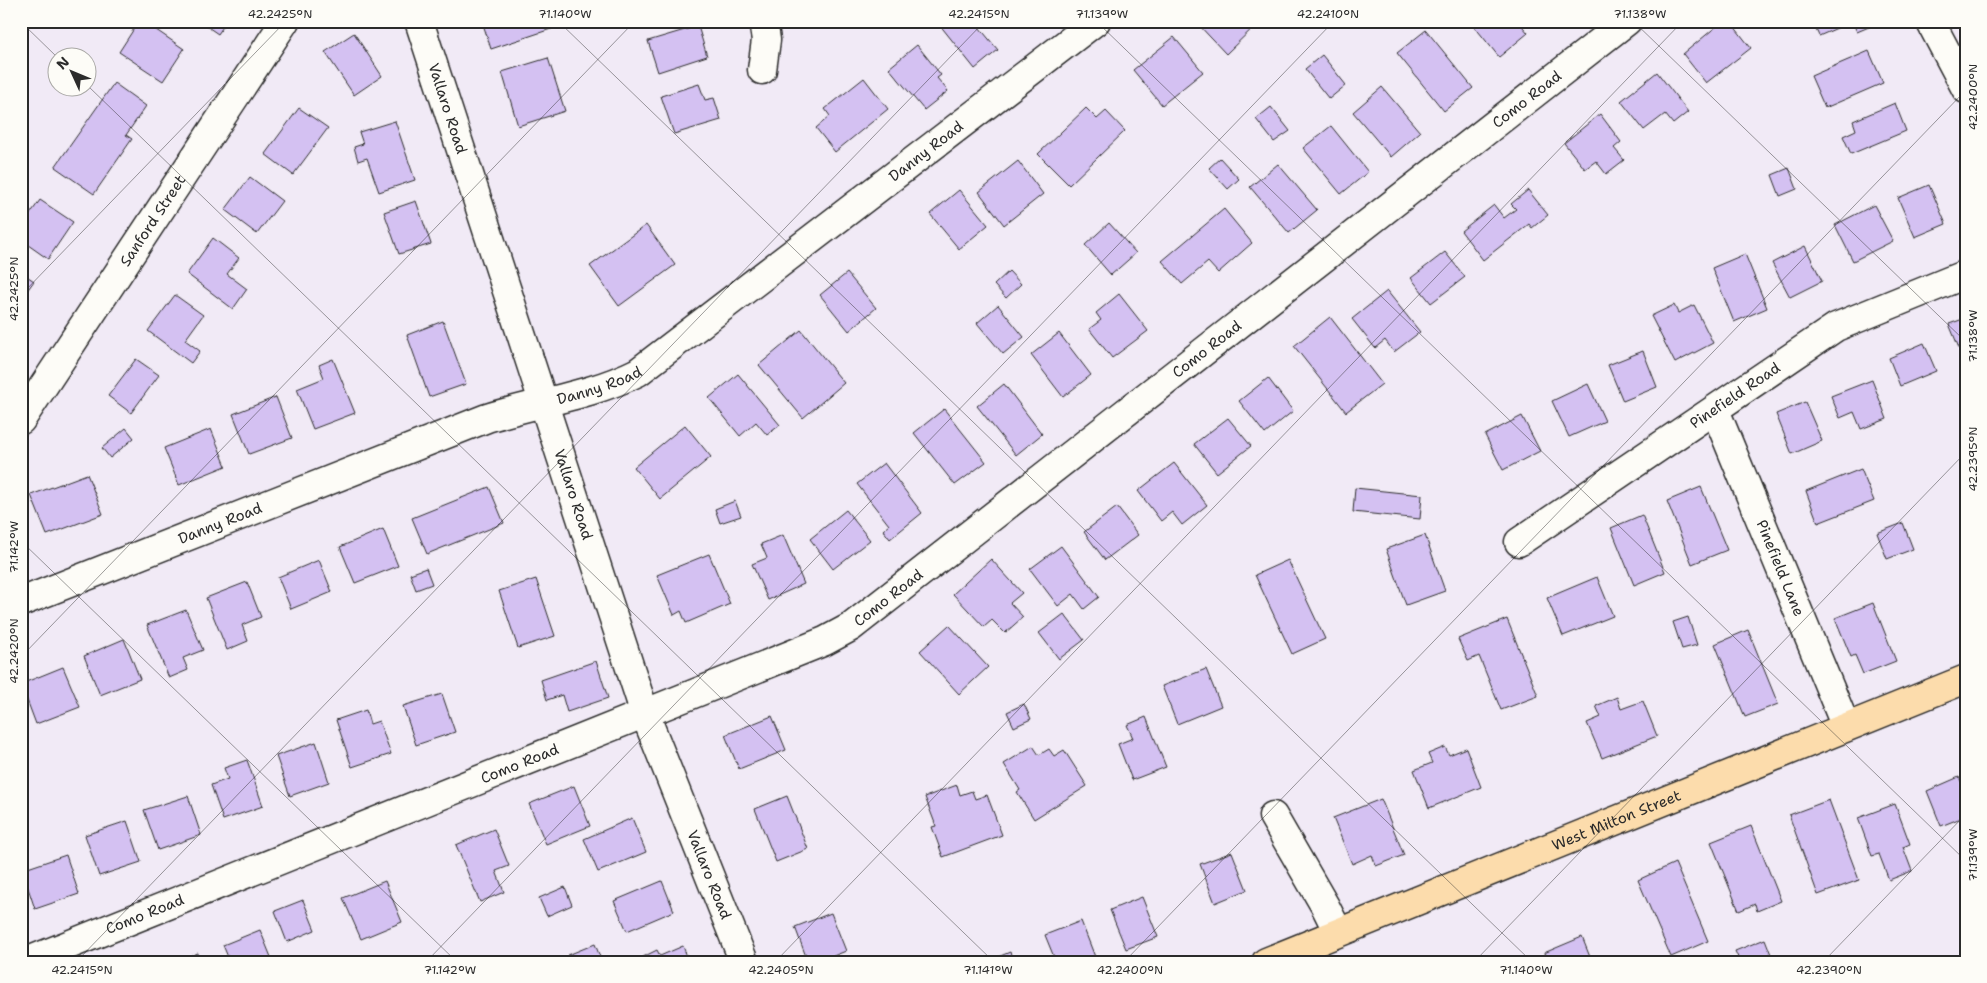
<svg xmlns="http://www.w3.org/2000/svg" width="1987" height="983" font-family="'Shantell Sans',sans-serif">
	<style>
		.building { fill: #d4c1f2; stroke: #2b2b2b }
		.lines { fill: none; stroke-linecap: round; stroke-linejoin: round }
		.minor-casing { stroke: #2b2b2b; stroke-width: 31 }
		.major-casing { stroke: #2b2b2b; stroke-width: 31 }
		.minor { stroke: #fdfcf7; stroke-width: 28 }
		.major { stroke: #fcdcac; stroke-width: 28 }
		.ticks { fill: none; stroke: #2b2b2b; stroke-width: 1; stroke-opacity: 0.45 }
		.labels { text-anchor: middle; dominant-baseline: central; stroke-width: 4.5; stroke-linejoin: round; paint-order: stroke }
		.street-label { font-size: 15px; fill: #2b2b2b; stroke: #fdfcf7 }
		.neatline { fill: none; stroke: #2b2b2b; stroke-width: 2 }
		.ticks-label { font-size: 12px; text-anchor: middle; fill: #2b2b2b }
	</style>
	<rect width="100%" height="100%" fill="#f1eaf6"/>
	<filter id="ink" filterUnits="userSpaceOnUse"><feTurbulence type="fractalNoise" baseFrequency=".02" numOctaves="2"/><feDisplacementMap in="SourceGraphic" scale="10" xChannelSelector="R" yChannelSelector="G"/><feConvolveMatrix kernelMatrix="1 2 1 2 8 2 1 2 1" color-interpolation-filters="sRGB"/></filter>
	<g filter="url(#ink)">
		<g class="building">
			<polygon points="139,21 143,21 184,49 163,81 119,52"/>
			<polygon points="199,21 227,21 218,34"/>
			<polygon points="482,21 555,21 557,27 491,49"/>
			<polygon points="943,21 974,21 998,50 975,69 939,24"/>
			<polygon points="1197,21 1260,21 1226,54 1196,22"/>
			<polygon points="1470,21 1518,21 1528,33 1499,57"/>
			<polygon points="1723,21 1730,21 1751,48 1706,83 1683,54"/>
			<polygon points="1812,21 1842,21 1844,25 1819,36"/>
			<polygon points="1852,21 1883,21 1857,32"/>
			<polygon points="698,26 707,56 658,72 648,41"/>
			<polygon points="1426,30 1473,88 1444,111 1397,53"/>
			<polygon points="354,33 382,76 354,95 325,52"/>
			<polygon points="1174,37 1203,72 1162,105 1133,70"/>
			<polygon points="917,45 941,75 937,78 948,91 924,110 889,68"/>
			<polygon points="1869,51 1883,83 1825,108 1811,76"/>
			<polygon points="1322,55 1346,85 1329,99 1305,69"/>
			<polygon points="548,58 565,111 518,126 502,72"/>
			<polygon points="1657,72 1688,112 1673,124 1665,114 1644,130 1621,101"/>
			<polygon points="864,78 888,109 835,152 816,128 830,116 825,109"/>
			<polygon points="114,83 146,106 126,135 132,139 94,194 55,167"/>
			<polygon points="699,84 705,100 714,98 721,120 674,134 661,96"/>
			<polygon points="1382,87 1420,132 1391,157 1353,112"/>
			<polygon points="1895,103 1906,131 1851,154 1843,136 1856,130 1853,121"/>
			<polygon points="1271,107 1290,131 1274,142 1256,119"/>
			<polygon points="299,108 328,128 293,175 265,154"/>
			<polygon points="1086,108 1097,119 1106,111 1125,131 1069,185 1038,154"/>
			<polygon points="1600,114 1621,142 1614,148 1624,160 1606,174 1596,161 1585,169 1564,143"/>
			<polygon points="395,121 415,180 379,192 367,158 358,161 354,147 363,144 359,132"/>
			<polygon points="1331,126 1368,172 1341,194 1303,148"/>
			<polygon points="1220,158 1239,179 1228,189 1209,168"/>
			<polygon points="1018,161 1043,194 1004,225 979,192"/>
			<polygon points="1278,164 1317,210 1289,233 1250,187"/>
			<polygon points="1789,168 1797,189 1780,196 1772,175"/>
			<polygon points="250,177 282,201 257,234 225,210"/>
			<polygon points="1929,185 1946,224 1915,237 1898,198"/>
			<polygon points="959,190 988,225 959,249 930,214"/>
			<polygon points="1528,190 1548,215 1532,228 1529,224 1483,260 1461,231 1494,205 1504,218 1516,209 1511,204"/>
			<polygon points="40,200 73,222 48,259 21,240 21,227"/>
			<polygon points="416,201 431,244 399,254 384,212"/>
			<polygon points="1874,205 1893,241 1853,261 1835,225"/>
			<polygon points="1224,209 1252,243 1218,273 1208,262 1182,284 1162,261"/>
			<polygon points="1109,223 1136,253 1111,275 1085,245"/>
			<polygon points="646,225 675,265 619,306 590,266"/>
			<polygon points="213,238 239,258 227,274 247,289 233,309 187,274"/>
			<polygon points="1805,246 1822,281 1790,297 1772,263"/>
			<polygon points="1445,252 1465,277 1431,303 1411,278"/>
			<polygon points="1745,254 1767,308 1734,322 1712,268"/>
			<polygon points="1009,271 1021,284 1006,298 994,285"/>
			<polygon points="21,272 34,281 21,299"/>
			<polygon points="847,273 876,308 849,331 820,295"/>
			<polygon points="1387,291 1420,332 1394,352 1385,340 1375,348 1352,319"/>
			<polygon points="1119,294 1148,331 1112,358 1089,329 1101,320 1096,313"/>
			<polygon points="175,295 203,315 185,340 200,351 191,363 148,331"/>
			<polygon points="998,305 1024,337 1003,354 977,323"/>
			<polygon points="1674,305 1678,313 1694,305 1713,343 1675,363 1651,316"/>
			<polygon points="1330,317 1382,384 1346,412 1294,346"/>
			<polygon points="1966,318 1966,359 1964,360 1949,324"/>
			<polygon points="443,321 466,384 429,397 407,335"/>
			<polygon points="801,330 844,383 803,418 759,365"/>
			<polygon points="1059,333 1091,375 1063,397 1031,355"/>
			<polygon points="1924,343 1936,371 1900,386 1889,358"/>
			<polygon points="1643,351 1657,387 1623,401 1608,365"/>
			<polygon points="136,359 159,375 131,413 108,396"/>
			<polygon points="333,359 355,413 313,429 297,389 324,378 319,365"/>
			<polygon points="738,374 780,425 767,435 756,422 740,436 709,398"/>
			<polygon points="1268,378 1293,411 1265,434 1239,401"/>
			<polygon points="1872,380 1887,419 1861,429 1854,412 1840,418 1831,396"/>
			<polygon points="1004,384 1042,434 1016,455 977,406"/>
			<polygon points="1588,384 1605,421 1569,437 1552,401"/>
			<polygon points="276,397 292,438 249,454 233,414"/>
			<polygon points="1805,402 1822,441 1792,454 1776,414"/>
			<polygon points="944,409 986,462 955,485 914,433"/>
			<polygon points="1522,416 1540,451 1503,470 1485,435"/>
			<polygon points="1228,418 1251,446 1217,473 1194,444"/>
			<polygon points="685,425 711,457 660,499 634,467"/>
			<polygon points="126,428 134,438 110,458 102,448"/>
			<polygon points="211,429 226,466 179,485 164,448"/>
			<polygon points="884,463 922,513 890,539 883,530 889,525 857,484"/>
			<polygon points="1174,463 1207,505 1182,525 1172,512 1161,521 1138,491"/>
			<polygon points="1861,469 1874,501 1818,523 1806,491"/>
			<polygon points="87,474 103,514 47,535 31,495"/>
			<polygon points="489,487 504,523 427,554 412,518"/>
			<polygon points="1701,487 1727,550 1692,564 1667,501"/>
			<polygon points="1355,488 1422,495 1420,519 1353,512"/>
			<polygon points="735,501 741,516 720,523 715,509"/>
			<polygon points="1117,507 1138,535 1105,560 1084,532"/>
			<polygon points="846,510 870,540 833,569 810,539"/>
			<polygon points="1642,515 1665,572 1634,585 1611,528"/>
			<polygon points="1903,523 1913,549 1887,559 1877,533"/>
			<polygon points="383,529 398,566 355,583 340,547"/>
			<polygon points="783,535 804,584 768,600 752,564 767,558 761,544"/>
			<polygon points="1425,535 1445,591 1406,605 1386,549"/>
			<polygon points="1061,546 1099,597 1084,609 1073,594 1058,606 1030,569"/>
			<polygon points="709,554 730,604 686,623 681,611 674,615 657,575"/>
			<polygon points="991,559 1022,593 1010,603 1023,617 1005,633 992,620 984,627 953,594"/>
			<polygon points="319,560 332,592 291,609 278,577"/>
			<polygon points="1288,560 1325,639 1292,654 1255,575"/>
			<polygon points="426,568 432,584 416,590 410,574"/>
			<polygon points="1597,577 1613,616 1563,636 1547,598"/>
			<polygon points="536,579 555,636 518,648 499,591"/>
			<polygon points="247,582 261,617 242,625 248,641 227,650 206,598"/>
			<polygon points="1873,603 1896,661 1863,674 1855,655 1851,657 1835,618"/>
			<polygon points="186,610 203,650 183,658 188,670 169,678 147,625"/>
			<polygon points="1064,614 1084,640 1059,659 1039,633"/>
			<polygon points="1688,617 1697,645 1682,649 1673,622"/>
			<polygon points="1507,619 1538,696 1501,710 1479,656 1468,661 1458,639"/>
			<polygon points="949,625 988,667 959,694 920,651"/>
			<polygon points="1748,630 1778,704 1745,717 1715,644"/>
			<polygon points="124,639 140,679 100,695 84,656"/>
			<polygon points="596,661 608,698 567,712 562,695 547,700 541,680"/>
			<polygon points="63,667 80,707 36,724 21,684"/>
			<polygon points="1206,669 1221,706 1177,724 1162,686"/>
			<polygon points="442,694 455,732 416,745 403,706"/>
			<polygon points="1617,697 1621,709 1643,701 1657,736 1602,758 1587,723 1601,717 1596,706"/>
			<polygon points="1024,704 1031,719 1014,727 1007,712"/>
			<polygon points="366,710 370,724 379,721 391,754 352,767 336,720"/>
			<polygon points="772,716 786,750 739,769 725,735"/>
			<polygon points="1146,717 1166,767 1132,780 1118,744 1133,738 1127,725"/>
			<polygon points="316,742 329,782 290,796 276,756"/>
			<polygon points="1033,746 1039,755 1049,749 1054,756 1064,750 1087,786 1034,819 1017,792 1020,790 1004,764"/>
			<polygon points="1445,747 1449,755 1466,748 1481,787 1429,808 1414,770 1432,763 1428,754"/>
			<polygon points="247,760 263,806 223,820 211,785 228,779 224,768"/>
			<polygon points="1959,777 1966,792 1966,816 1941,826 1927,791"/>
			<polygon points="957,785 960,795 972,791 975,799 987,795 1002,835 943,857 932,827 936,826 925,797"/>
			<polygon points="574,786 590,826 546,844 529,804"/>
			<polygon points="188,796 201,835 158,850 144,810"/>
			<polygon points="787,796 808,849 776,862 755,809"/>
			<polygon points="1381,799 1404,855 1376,866 1372,855 1352,864 1333,818"/>
			<polygon points="1829,800 1859,880 1818,895 1789,815"/>
			<polygon points="1895,804 1910,844 1903,847 1912,871 1889,880 1879,854 1872,856 1858,818"/>
			<polygon points="632,818 646,852 598,872 584,839"/>
			<polygon points="127,821 141,862 99,876 85,835"/>
			<polygon points="1751,826 1781,901 1757,911 1755,904 1739,911 1711,842"/>
			<polygon points="494,829 509,866 496,871 504,892 480,902 456,845"/>
			<polygon points="1232,852 1247,890 1215,903 1200,864"/>
			<polygon points="66,855 79,894 35,909 22,870"/>
			<polygon points="1675,863 1708,941 1671,957 1638,880"/>
			<polygon points="385,881 402,922 361,939 343,898"/>
			<polygon points="662,881 674,911 627,931 614,901"/>
			<polygon points="565,887 572,905 547,916 539,898"/>
			<polygon points="1142,897 1158,937 1126,949 1110,910"/>
			<polygon points="303,900 315,930 287,942 275,911"/>
			<polygon points="831,913 846,951 818,962 808,962 795,927"/>
			<polygon points="1081,921 1097,962 1056,962 1045,935"/>
			<polygon points="260,930 273,962 230,962 223,945"/>
			<polygon points="1582,937 1592,962 1547,962 1544,953"/>
			<polygon points="1765,939 1774,962 1740,962 1735,951"/>
			<polygon points="595,944 602,962 571,962 568,955"/>
			<polygon points="683,946 689,962 645,962 643,957 657,950 660,956"/>
			<polygon points="1010,952 1014,962 986,962"/>
			<polygon points="198,953 202,962 177,962"/>
		</g>
		<g class="lines">
			<defs>
				<g id="minor">
					<path id="s1" d="M419,21L645,714L744,962"/>
					<polyline points="1930,21 1966,89"/>
					<polyline points="762,70 766,40 763,21"/>
					<path id="s2" d="M1715,410L1846,727"/>
					<path id="s3" d="M21,420L285,21"/>
					<path id="s4" d="M1519,542L1836,327L1966,274"/>
					<path id="s5" d="M21,602L487,418C538,402 590,396 638,372L1096,21"/>
					<polyline points="1273,816 1325,906 1338,932"/>
					<path id="s6" d="M26,962L825,641L851,627L1627,21"/>
				</g>
				<g id="major">
					<path id="s7" d="M1266,962L1966,679"/>
				</g>
			</defs>
			<use href="#minor" class="minor-casing"/>
			<use href="#major" class="major-casing"/>
			<use href="#minor" class="minor"/>
			<use href="#major" class="major"/>
		</g>
	</g>
	<path class="ticks" d="M558,21L1532,962M1096,21L1966,861M1633,21L1966,342M21,22L58,58M88,86L994,962M21,295L286,21M21,541L457,962M21,657L635,21M76,962L985,21M426,962L1334,21M775,962L1683,21M1124,962L1966,90M1474,962L1966,452M1823,962L1966,814"/>
	<g class="labels">
		<g class="street-label">
			<text stroke="none"><textPath href="#s6" startOffset="1748">Como Road</textPath></text>
			<text stroke="none"><textPath href="#s1" startOffset="92">Vallaro Road</textPath></text>
			<text stroke="none"><textPath href="#s5" startOffset="1022">Danny Road</textPath></text>
			<text stroke="none"><textPath href="#s3" startOffset="239">Sanford Street</textPath></text>
			<text stroke="none"><textPath href="#s6" startOffset="1342">Como Road</textPath></text>
			<text stroke="none"><textPath href="#s5" startOffset="618">Danny Road</textPath></text>
			<text stroke="none"><textPath href="#s4" startOffset="261">Pinefield Road</textPath></text>
			<text stroke="none"><textPath href="#s1" startOffset="498">Vallaro Road</textPath></text>
			<text stroke="none"><textPath href="#s5" startOffset="214">Danny Road</textPath></text>
			<text stroke="none"><textPath href="#s2" startOffset="171">Pinefield Lane</textPath></text>
			<text stroke="none"><textPath href="#s6" startOffset="938">Como Road</textPath></text>
			<text stroke="none"><textPath href="#s6" startOffset="532">Como Road</textPath></text>
			<text stroke="none"><textPath href="#s7" startOffset="378">West Milton Street</textPath></text>
			<text stroke="none"><textPath href="#s1" startOffset="902">Vallaro Road</textPath></text>
			<text stroke="none"><textPath href="#s6" startOffset="128">Como Road</textPath></text>
		</g>
	</g>
	<rect width="1987" height="983" fill="none" stroke="#fdfcf7" stroke-width="55"/>
	<g transform="translate(72 72) rotate(314)"><circle r="24" fill="#fdfcf7" stroke="#a9a8a5"/>
	<path d="M0-4L9 19L0 12L-9 19Z" fill="#2b2b2b"/>
	<text y="-8" font-size="14" font-weight="bold" text-anchor="middle" fill="#2b2b2b">N</text>
	</g>
	<rect x="28" y="28" width="1932" height="928" class="neatline"/>
	<g class="ticks-label">
		<text x="280" y="18">42.2425°N</text>
		<text x="565" y="18">71.140°W</text>
		<text x="979" y="18">42.2415°N</text>
		<text x="1102" y="18">71.139°W</text>
		<text x="1328" y="18">42.2410°N</text>
		<text x="1640" y="18">71.138°W</text>
		<text transform="translate(1973 97) rotate(-90)" y="4">42.2400°N</text>
		<text transform="translate(14 289) rotate(-90)" y="4">42.2425°N</text>
		<text transform="translate(1973 336) rotate(-90)" y="4">71.138°W</text>
		<text transform="translate(1973 459) rotate(-90)" y="4">42.2395°N</text>
		<text transform="translate(14 547) rotate(-90)" y="4">71.142°W</text>
		<text transform="translate(14 651) rotate(-90)" y="4">42.2420°N</text>
		<text transform="translate(1973 855) rotate(-90)" y="4">71.139°W</text>
		<text x="82" y="974">42.2415°N</text>
		<text x="450" y="974">71.142°W</text>
		<text x="781" y="974">42.2405°N</text>
		<text x="988" y="974">71.141°W</text>
		<text x="1130" y="974">42.2400°N</text>
		<text x="1526" y="974">71.140°W</text>
		<text x="1829" y="974">42.2390°N</text>
	</g>
</svg>
